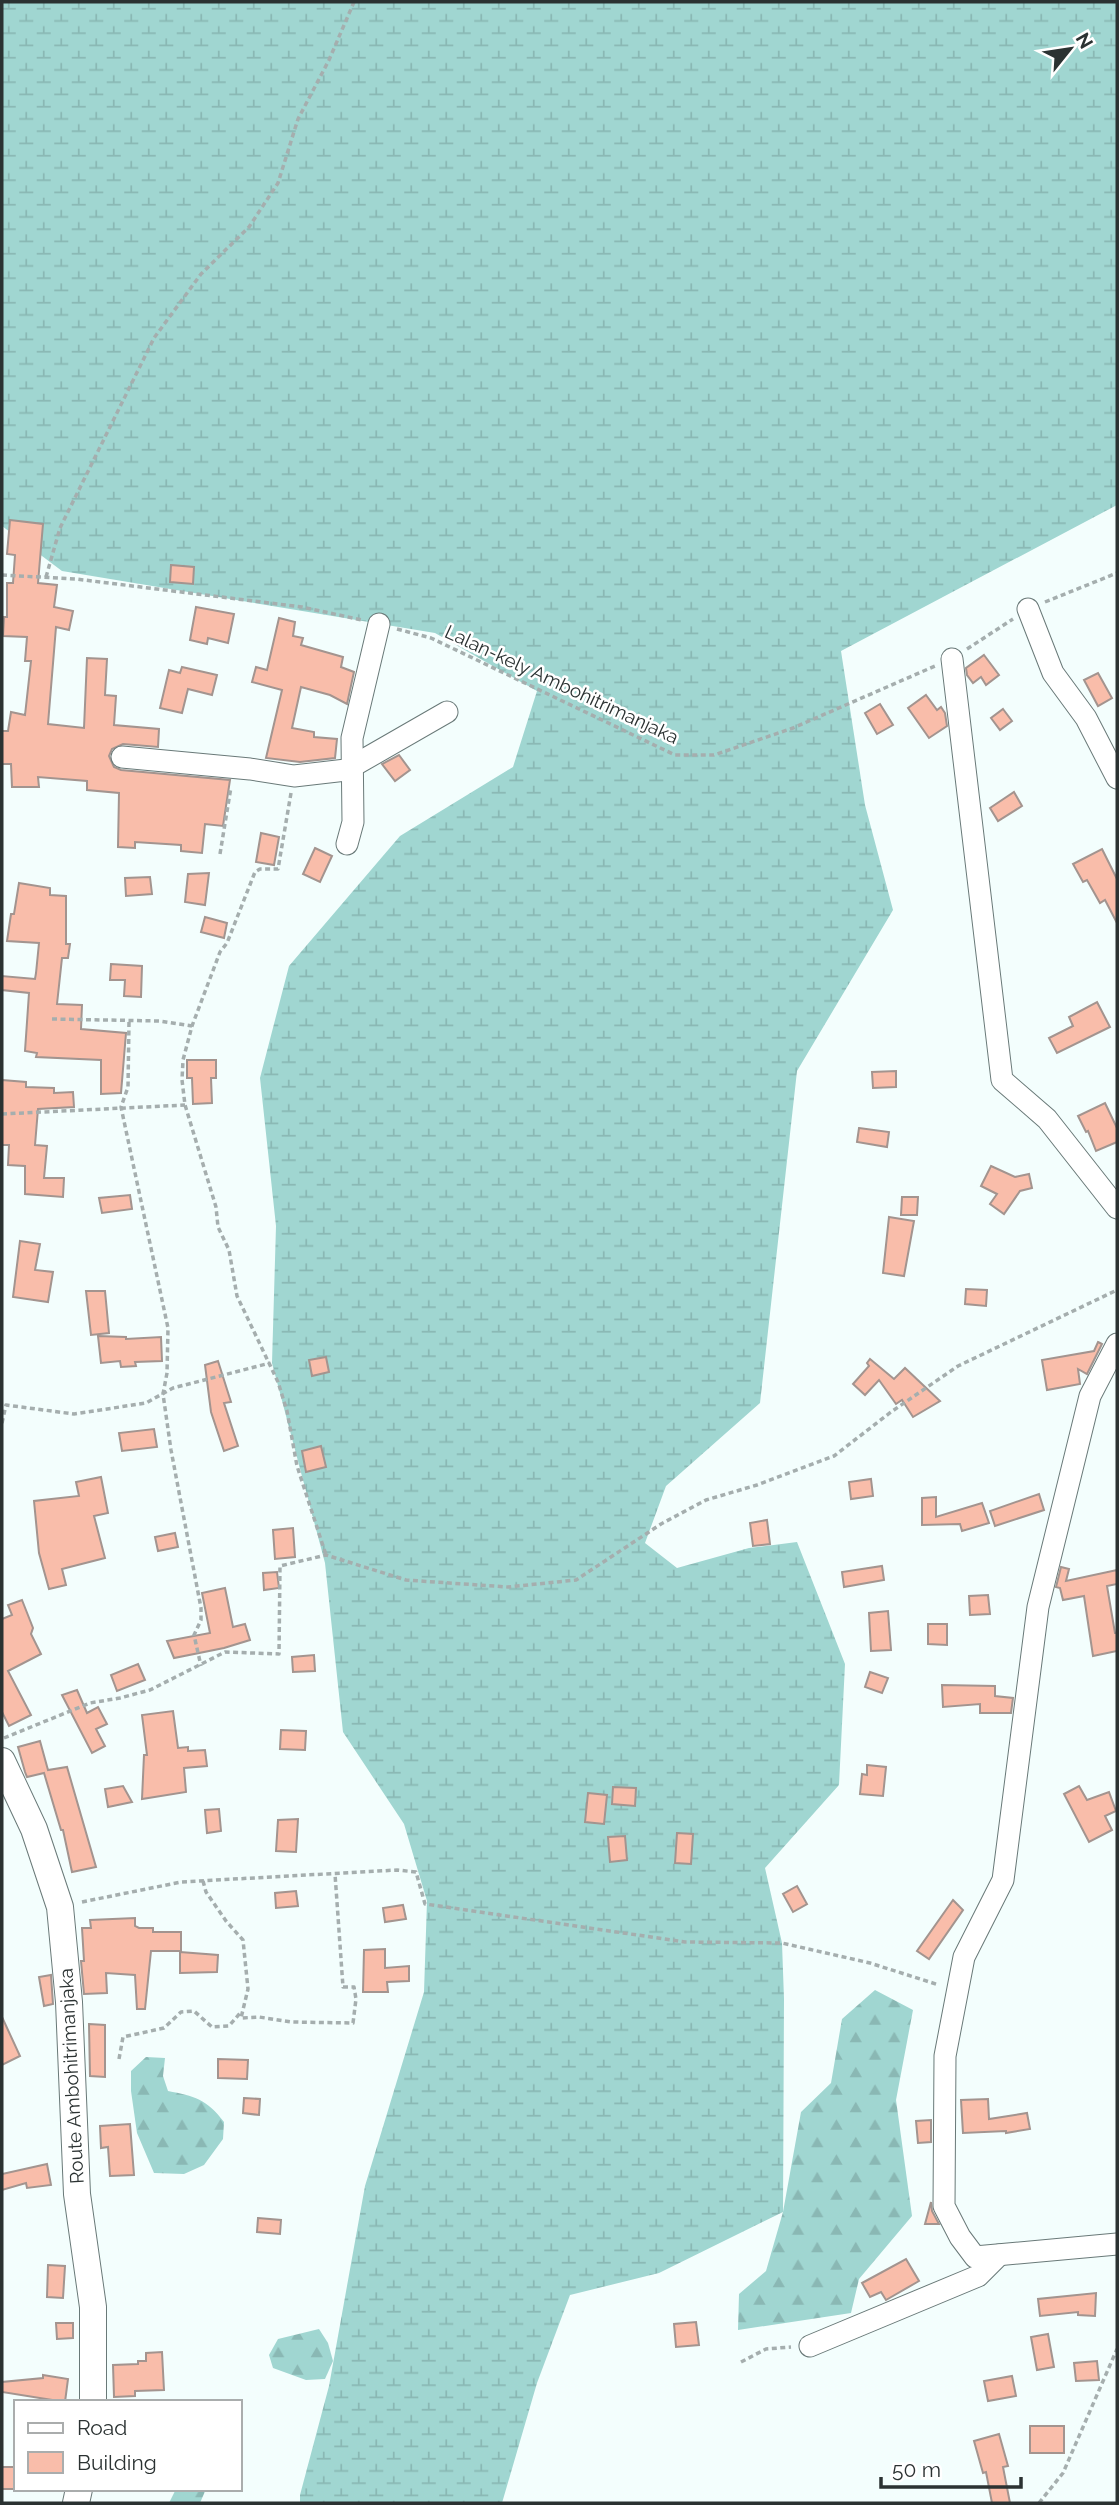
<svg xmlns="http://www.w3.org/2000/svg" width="1119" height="2505" font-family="Raleway,sans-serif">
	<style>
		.forest { fill: url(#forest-firs) }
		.wetland { fill: url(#wetland-marsh) }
		.building { fill: #f9bdaa; stroke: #a3948f; stroke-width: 2 }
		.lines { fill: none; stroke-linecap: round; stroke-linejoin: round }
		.minor-casing { stroke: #697978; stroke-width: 23 }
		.tertiary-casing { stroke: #697978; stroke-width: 28 }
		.path { stroke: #a5aeae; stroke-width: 3.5; stroke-dasharray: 5 3.5; stroke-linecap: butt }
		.minor { stroke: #fff; stroke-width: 21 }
		.tertiary { stroke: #fff; stroke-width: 26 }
		.labels { text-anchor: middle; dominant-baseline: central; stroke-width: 5; stroke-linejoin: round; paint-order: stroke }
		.street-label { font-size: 19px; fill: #2b3232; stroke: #fff }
	</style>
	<defs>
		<pattern id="forest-firs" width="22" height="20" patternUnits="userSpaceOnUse" patternTransform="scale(1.75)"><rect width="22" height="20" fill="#a0d6d1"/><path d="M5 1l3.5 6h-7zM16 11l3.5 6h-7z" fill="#8ab8b4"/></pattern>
		<pattern id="wetland-marsh" width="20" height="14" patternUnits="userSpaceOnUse" patternTransform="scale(1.75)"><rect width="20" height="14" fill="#a0d6d1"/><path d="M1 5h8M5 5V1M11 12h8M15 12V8" fill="none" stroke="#8ab8b4"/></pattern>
	</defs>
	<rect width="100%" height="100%" fill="#f3fefd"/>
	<g class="forest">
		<polygon points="875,1990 913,2010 896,2100 912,2216 859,2279 851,2313 738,2330 739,2294 766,2271 783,2212 801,2112 831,2083 842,2019"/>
		<path d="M146,2057L165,2058L163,2076L168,2091C194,2096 207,2099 224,2122L223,2139L204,2165L184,2174L154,2173L137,2133L131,2091V2071Z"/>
		<polygon points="319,2329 328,2343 333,2361 325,2379 306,2380 273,2368 269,2355 278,2339"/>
		<polygon points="176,2489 206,2489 200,2503 169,2503"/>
	</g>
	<polygon class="wetland" points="2,2 1117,2 1117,505 841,651 865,805 893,910 797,1071 760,1403 666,1486 645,1543 677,1568 749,1548 797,1542 845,1664 839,1785 765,1868 782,1943 784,1999 783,2212 659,2273 570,2295 537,2383 502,2503 300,2503 300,2495 329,2386 365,2186 424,1992 427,1901 404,1824 343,1732 325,1563 272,1363 276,1226 260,1078 289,966 400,836 513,767 537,691 435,633 62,571 2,526"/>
	<g class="building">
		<polygon points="10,520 43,524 38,583 57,585 54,607 73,611 69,630 56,627 48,724 84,728 87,658 107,659 105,695 116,696 114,725 159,729 158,747 123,744 112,749 109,756 114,767 121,770 230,780 223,826 205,824 202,853 181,851 181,845 135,842 135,848 118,847 119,793 87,790 87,781 38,777 39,787 12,787 11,764 2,764 2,731 8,731 11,712 25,715 31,661 25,661 27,637 3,636 4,617 7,617 7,583 13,583 15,555 7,554"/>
		<polygon points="171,565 194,567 193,584 170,582"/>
		<polygon points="196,607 234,614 228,643 208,638 207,644 190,640"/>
		<polygon points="279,618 295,622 293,636 303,638 301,645 343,657 341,667 354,672 347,704 330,695 301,687 292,728 314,732 314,737 337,739 335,758 300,762 266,758 282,690 252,682 256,667 267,670"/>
		<polygon points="984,655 999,675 986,685 981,677 973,683 967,675 966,668"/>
		<polygon points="182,667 217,675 212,695 188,689 182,713 160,708 169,670 180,673"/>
		<polygon points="1098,673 1112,698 1098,706 1084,680"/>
		<polygon points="926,695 937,710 941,707 945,713 947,726 929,738 908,708"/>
		<polygon points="880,704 893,725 877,734 865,713"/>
		<polygon points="1003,709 1012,721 1000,730 991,718"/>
		<polygon points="399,755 410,770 395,781 382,764"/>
		<polygon points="1014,792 1022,806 998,821 990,808"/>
		<polygon points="261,833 279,837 274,865 256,862"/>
		<polygon points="315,848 332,856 320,882 303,874"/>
		<polygon points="1102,849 1117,879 1117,923 1105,900 1100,903 1087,880 1083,882 1073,864"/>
		<polygon points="209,873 205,905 185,902 188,874"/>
		<polygon points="150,877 152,894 126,896 125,878"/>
		<polygon points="19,883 50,888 50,895 66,896 66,944 70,944 68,958 62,958 57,1004 82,1005 81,1029 126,1033 121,1093 101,1094 101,1060 36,1057 37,1053 25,1051 29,993 2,990 2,976 35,979 36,973 39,943 7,941 11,914 14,914"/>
		<polygon points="205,917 227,923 224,938 201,932"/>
		<polygon points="111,964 142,966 141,997 124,996 125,980 110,980"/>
		<polygon points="1097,1002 1110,1027 1057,1053 1049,1038 1073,1026 1069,1017"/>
		<polygon points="187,1060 216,1060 216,1078 211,1078 212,1103 193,1104 192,1078 187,1078"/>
		<polygon points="896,1071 896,1087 873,1088 872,1072"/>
		<polygon points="2,1080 26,1082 26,1087 54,1088 54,1093 73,1092 74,1107 38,1109 35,1145 47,1146 44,1178 64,1178 63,1197 25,1194 25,1166 8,1165 9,1145 2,1145"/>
		<polygon points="1105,1103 1117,1128 1117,1142 1096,1151 1088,1131 1086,1132 1078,1116"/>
		<polygon points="859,1128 889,1132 887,1147 857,1142"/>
		<polygon points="991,1166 1015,1177 1029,1174 1032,1188 1020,1191 1004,1214 990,1204 997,1194 981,1186"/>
		<polygon points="130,1195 132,1209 102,1213 99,1198"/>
		<polygon points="902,1197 918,1197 917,1215 901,1215"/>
		<polygon points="889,1217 914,1221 904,1276 883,1273"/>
		<polygon points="20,1241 40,1244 35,1270 53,1272 48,1302 13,1297"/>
		<polygon points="966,1289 987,1290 986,1306 965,1304"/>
		<polygon points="86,1291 105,1291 109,1333 91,1335"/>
		<polygon points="98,1336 126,1337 126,1339 161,1337 162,1361 135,1362 136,1366 121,1367 120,1361 101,1363"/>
		<polygon points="1098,1342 1102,1344 1087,1374 1078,1369 1080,1384 1047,1390 1042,1360 1094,1351"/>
		<polygon points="326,1357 329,1372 312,1376 309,1360"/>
		<polygon points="870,1359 894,1379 905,1368 940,1401 913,1417 902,1400 896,1404 879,1380 865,1395 853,1384 869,1366 867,1363"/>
		<polygon points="218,1361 231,1402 224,1403 238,1446 224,1451 211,1412 205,1365"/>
		<polygon points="154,1429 157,1447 122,1451 119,1433"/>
		<polygon points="321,1446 326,1467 306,1472 302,1451"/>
		<polygon points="101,1477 108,1513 94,1516 105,1558 62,1569 66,1585 49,1589 39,1553 34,1501 79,1496 76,1482"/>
		<polygon points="871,1479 873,1496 851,1499 849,1482"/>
		<polygon points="1039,1494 1044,1510 995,1526 990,1511"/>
		<polygon points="936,1497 936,1517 982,1503 989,1523 962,1531 960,1524 922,1525 922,1498"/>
		<polygon points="767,1520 770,1544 753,1546 750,1523"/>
		<polygon points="293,1528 295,1557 275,1559 273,1530"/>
		<polygon points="175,1533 178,1547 158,1551 155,1537"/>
		<polygon points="882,1566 884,1580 844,1587 842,1572"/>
		<polygon points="1061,1567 1069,1569 1066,1581 1117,1570 1117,1584 1107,1586 1115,1633 1117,1633 1117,1651 1093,1656 1084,1596 1063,1600 1060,1588 1056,1587"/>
		<polygon points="277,1572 279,1588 264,1590 263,1573"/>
		<polygon points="225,1588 233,1627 245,1624 250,1640 224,1648 174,1658 167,1641 210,1633 202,1593"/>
		<polygon points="988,1595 990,1614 970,1615 969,1596"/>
		<polygon points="22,1600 33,1628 31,1634 41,1654 8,1671 31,1715 9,1726 2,1712 2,1619 12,1615 8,1605"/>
		<polygon points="888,1611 891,1650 871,1651 869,1613"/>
		<polygon points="928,1624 947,1624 947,1645 928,1644"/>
		<polygon points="314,1655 315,1671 293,1672 292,1657"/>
		<polygon points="138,1664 145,1680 117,1691 111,1675"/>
		<polygon points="870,1672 888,1678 882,1693 865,1687"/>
		<polygon points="942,1685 995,1686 995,1696 1013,1698 1011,1713 980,1713 980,1704 943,1707"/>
		<polygon points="77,1690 87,1713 98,1707 107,1724 96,1729 105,1746 92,1753 62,1695"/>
		<polygon points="173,1711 178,1748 188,1747 188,1751 205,1750 207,1766 184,1768 186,1792 142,1799 144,1755 147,1755 142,1715"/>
		<polygon points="281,1730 306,1731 305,1750 280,1749"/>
		<polygon points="40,1741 48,1770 67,1767 96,1867 72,1872 63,1830 61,1830 44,1773 27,1777 25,1772 18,1747"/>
		<polygon points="867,1765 886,1767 883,1796 860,1794 862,1774 867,1775"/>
		<polygon points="123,1786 132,1802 108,1807 105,1789"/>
		<polygon points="1079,1786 1087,1800 1109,1792 1116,1811 1105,1816 1112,1830 1089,1842 1064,1794"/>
		<polygon points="613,1787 636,1788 635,1806 612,1804"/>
		<polygon points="588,1793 607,1795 604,1824 585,1822"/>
		<polygon points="219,1809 221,1831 207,1833 205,1810"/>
		<polygon points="298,1819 296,1852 276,1851 278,1820"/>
		<polygon points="677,1833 693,1834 691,1864 675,1863"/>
		<polygon points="625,1836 627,1860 610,1862 608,1837"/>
		<polygon points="797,1886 807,1904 793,1912 783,1894"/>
		<polygon points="296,1891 298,1906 276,1908 275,1893"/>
		<polygon points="953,1900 963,1910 929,1959 917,1951"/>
		<polygon points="403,1905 406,1919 385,1922 383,1908"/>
		<polygon points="135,1918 135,1926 139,1928 153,1928 153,1932 181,1932 181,1951 151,1951 145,2009 137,2009 135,1975 106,1973 107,1993 84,1994 81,1961 84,1961 82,1928 91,1928 90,1920"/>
		<polygon points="385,1949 385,1968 409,1966 409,1981 387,1982 388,1992 363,1992 364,1950"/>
		<polygon points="180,1952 218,1955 217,1972 180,1973"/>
		<polygon points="51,1975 53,2004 44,2006 39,1977"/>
		<polygon points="2,2017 20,2056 2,2065"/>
		<polygon points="89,2024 105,2025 105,2077 90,2076"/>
		<polygon points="218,2059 248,2060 247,2079 218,2078"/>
		<polygon points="244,2098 260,2099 259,2115 243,2113"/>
		<polygon points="988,2099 989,2119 1027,2113 1030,2129 1006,2133 1006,2131 963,2133 961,2100"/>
		<polygon points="931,2120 931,2142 918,2143 916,2121"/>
		<polygon points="130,2124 134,2175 110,2176 108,2147 101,2148 100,2126"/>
		<polygon points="47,2164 51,2185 27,2188 26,2183 2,2190 2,2174"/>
		<polygon points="931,2202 932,2211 939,2224 925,2224"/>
		<polygon points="258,2218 281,2220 280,2234 257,2232"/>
		<polygon points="906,2259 919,2281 886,2300 881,2292 870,2297 862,2283"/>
		<polygon points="48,2265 65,2266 63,2298 47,2297"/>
		<polygon points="1096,2293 1095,2316 1078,2315 1078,2312 1040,2316 1038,2299"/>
		<polygon points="696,2322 699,2345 676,2347 674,2324"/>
		<polygon points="56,2323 73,2323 73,2338 57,2339"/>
		<polygon points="1048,2334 1054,2367 1037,2370 1031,2337"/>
		<polygon points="162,2352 164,2390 135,2391 135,2396 114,2397 113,2365 138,2364 138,2361 146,2361 146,2353"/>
		<polygon points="1097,2361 1099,2380 1076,2381 1074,2363"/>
		<polygon points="43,2375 68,2379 65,2402 2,2392 2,2382 43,2378"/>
		<polygon points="1012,2376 1016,2396 988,2401 984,2381"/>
		<rect x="1030" y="2426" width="34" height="27"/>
		<polygon points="999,2434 1008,2466 1003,2467 1010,2503 992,2503 986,2472 983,2473 974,2441"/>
		<rect x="2" y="2467" width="14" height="22"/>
	</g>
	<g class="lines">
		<defs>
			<g id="minor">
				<polyline points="1028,609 1053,673 1086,718 1117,778"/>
				<polyline points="952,659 1002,1080 1047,1119 1117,1208"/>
				<polyline points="122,757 250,769 294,776 346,770 447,712"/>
				<polyline points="347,844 353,822 352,738 379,624"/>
				<polyline points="1117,1344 1090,1396 1038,1607 1003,1880 964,1957 945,2056 944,2206 960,2237 975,2257 1117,2244"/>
				<polyline points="810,2346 978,2276 999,2255"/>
			</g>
			<g id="tertiary">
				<polyline points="2,1761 34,1829 60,1907 69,2002 77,2194 93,2307 93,2402"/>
				<polyline points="76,2503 79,2489"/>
			</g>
		</defs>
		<use href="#minor" class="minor-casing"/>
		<use href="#tertiary" class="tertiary-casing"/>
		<g class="path">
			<polyline points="2,575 76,579 302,607 362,620"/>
			<polyline points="46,577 60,528 154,338 201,274 249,227 278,183 298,119 329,60 354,2"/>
			<polyline points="1045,602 1117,573"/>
			<polyline points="397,629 431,638 675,755 714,755 793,728 935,666"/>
			<polyline points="967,649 1013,619"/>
			<polyline points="291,793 278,869 260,869 255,872 227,943 220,952 192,1026 183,1060 182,1080 185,1105 216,1207 218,1227 229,1250 237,1296 278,1382 287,1411 297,1466 326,1555"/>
			<polyline points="220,854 231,787"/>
			<polyline points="52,1019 159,1021 192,1026"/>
			<polyline points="129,1022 128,1087 121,1107 168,1328 167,1373 163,1394 171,1450 201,1608 201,1620 194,1635 201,1666"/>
			<polyline points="2,1114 185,1105"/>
			<polyline points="2,1423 6,1405 74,1414 146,1403 173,1388 270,1363"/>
			<polyline points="4,1738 90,1703 120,1698 150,1690 225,1652 279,1654 280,1566 326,1555 406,1580 508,1587 576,1580 661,1524 706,1500 757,1485 834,1456 891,1412 958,1366 1117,1290"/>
			<polyline points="203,1881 206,1892 226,1921 243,1940 248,1989 241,2018 259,2017 291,2022 353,2023 356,1999 354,1987 343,1987 335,1874"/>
			<polyline points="82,1902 181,1882 397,1870 416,1872 425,1904 685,1942 782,1943 870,1963 939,1985"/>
			<polyline points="119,2059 123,2037 164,2028 181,2012 194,2011 212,2027 229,2026 241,2012"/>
			<polyline points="741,2362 766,2349 791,2347"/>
			<polyline points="1039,2503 1063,2473 1117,2349"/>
		</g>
		<use href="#minor" class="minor"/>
		<use href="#tertiary" class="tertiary"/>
	</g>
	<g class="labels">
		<g class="street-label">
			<text transform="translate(562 684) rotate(25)">Lalan-kely Ambohitrimanjaka</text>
			<text transform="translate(71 2076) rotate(-93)">Route Ambohitrimanjaka</text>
		</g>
	</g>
	<rect width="1119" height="2505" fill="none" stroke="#2b3232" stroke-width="7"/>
	<rect x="14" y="2400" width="228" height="91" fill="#ffffff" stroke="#aaadad" stroke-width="2"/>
	<rect x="28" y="2423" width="35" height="10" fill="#ffffff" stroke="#aaadad" stroke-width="2"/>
	<text x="77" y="2435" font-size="21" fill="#2b3232">Road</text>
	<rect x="28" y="2452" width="35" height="21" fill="#f9bdaa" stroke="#aaadad" stroke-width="2"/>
	<text x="77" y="2470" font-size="21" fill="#2b3232">Building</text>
	<g transform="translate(1070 49) rotate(60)" stroke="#ffffff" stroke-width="5" paint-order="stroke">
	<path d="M0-5L12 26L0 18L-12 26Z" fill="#2b3232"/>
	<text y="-10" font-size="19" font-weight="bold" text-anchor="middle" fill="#2b3232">N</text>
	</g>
	<path d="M881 2477v10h140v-10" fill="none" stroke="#2b3232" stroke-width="3.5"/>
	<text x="892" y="2477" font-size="21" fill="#2b3232" stroke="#ffffff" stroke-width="5" paint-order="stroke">50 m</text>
</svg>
